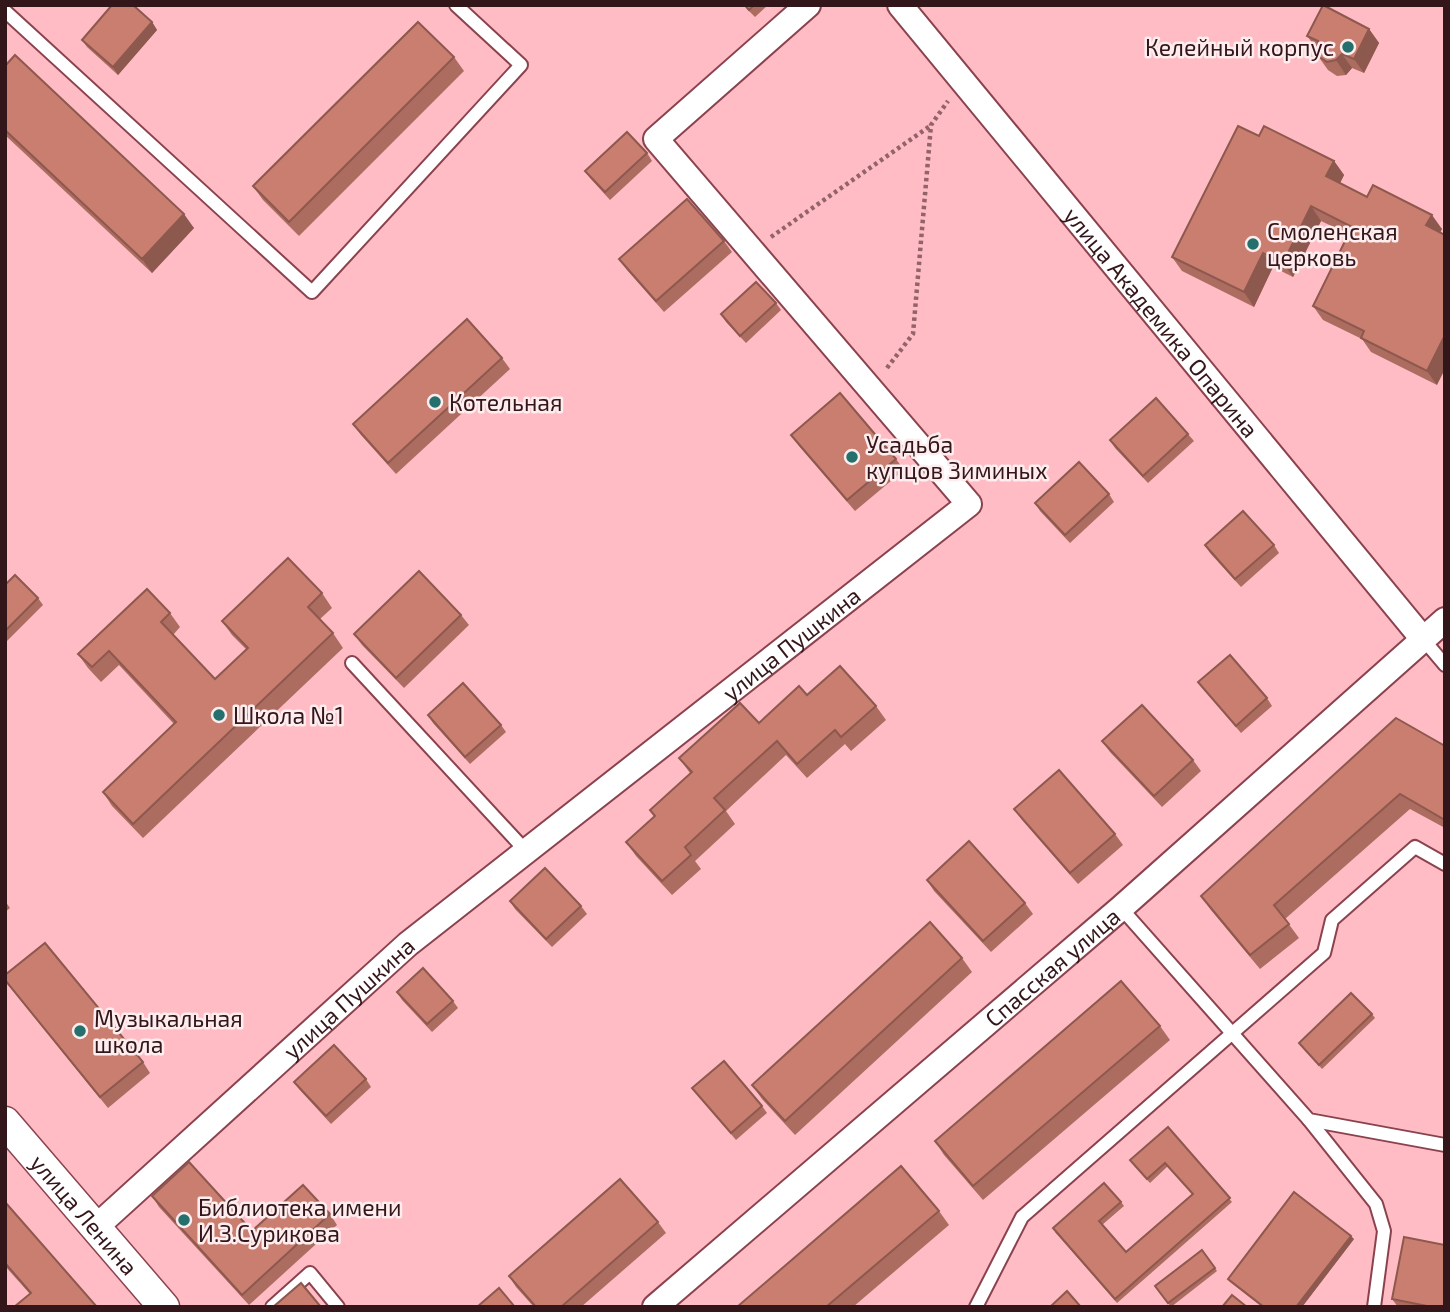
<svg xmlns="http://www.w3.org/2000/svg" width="1450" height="1312" font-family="'Exo 2',sans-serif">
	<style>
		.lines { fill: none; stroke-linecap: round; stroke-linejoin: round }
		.service-casing { stroke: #8a434e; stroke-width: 16 }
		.minor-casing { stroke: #8a434e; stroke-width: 28 }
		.tertiary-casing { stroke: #8a434e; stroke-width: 33 }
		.path { stroke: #926369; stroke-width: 4.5; stroke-dasharray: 3.5 3.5; stroke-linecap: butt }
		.service { stroke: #fff; stroke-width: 12 }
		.minor { stroke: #fff; stroke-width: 24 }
		.tertiary { stroke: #fff; stroke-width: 30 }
		.wall { fill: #ad6c60 }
		.shaded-wall { fill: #8d584e }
		.building { fill: #c97e70; stroke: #8d584e; stroke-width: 2 }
		.poi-dot { fill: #25706d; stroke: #feedee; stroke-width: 2.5 }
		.labels { text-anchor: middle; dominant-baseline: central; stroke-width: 5; stroke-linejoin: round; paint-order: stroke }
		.poi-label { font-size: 23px; fill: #33161a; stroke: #feedee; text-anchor: start }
		.street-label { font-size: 23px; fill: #33161a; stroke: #feedee }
	</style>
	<rect width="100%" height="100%" fill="#ffbcc4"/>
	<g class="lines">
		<defs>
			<g id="service">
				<polyline points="5,11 312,292 521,65 456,5"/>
				<polyline points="1423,639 1445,665"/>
				<polyline points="352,663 526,851"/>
				<polyline points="1121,908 1309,1120 1445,1145"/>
				<polyline points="1309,1120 1376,1204 1384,1231 1374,1307"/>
				<polyline points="272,1307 310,1273 338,1307"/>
				<polyline points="976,1307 1022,1217 1324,953 1332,920 1415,847 1445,864"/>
			</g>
			<g id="minor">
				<path id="s1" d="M900,5L1423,639"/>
				<path id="s2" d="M96,1227L408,944L969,504L656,139L808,5"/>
				<path id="s3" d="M655,1307L1121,908L1445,620"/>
			</g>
			<g id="tertiary">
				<path id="s4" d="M5,1122L164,1307"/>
			</g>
		</defs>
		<use href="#service" class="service-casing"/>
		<use href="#minor" class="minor-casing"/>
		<use href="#tertiary" class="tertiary-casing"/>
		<g class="path">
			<polyline points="771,237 930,126"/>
			<polyline points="887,368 913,334 931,125 948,101"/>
		</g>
		<use href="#service" class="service"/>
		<use href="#minor" class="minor"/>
		<use href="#tertiary" class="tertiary"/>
	</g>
	<g class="wall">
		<polygon points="743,5 768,5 755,17"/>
		<polygon points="152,22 157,30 118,75 87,47 82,40"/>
		<polygon points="1369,29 1379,43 1364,73 1352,68 1346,75 1337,76 1328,70 1318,56 1318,50 1307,36"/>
		<polygon points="454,57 464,71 299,236 263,200 253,186"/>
		<polygon points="5,66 194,228 152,273 5,135"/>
		<polygon points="1259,136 1334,161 1344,175 1340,183 1367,197 1442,229 1440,232 1437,385 1371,352 1362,339 1323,320 1313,306 1348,234 1321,221 1293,277 1273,267 1254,307 1182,271 1172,257"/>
		<polygon points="647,153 652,161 610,200 590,178 585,171"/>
		<polygon points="724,241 732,252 664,312 627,270 619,259"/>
		<polygon points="776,303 781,310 746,343 726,322 721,314"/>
		<polygon points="502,358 510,369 396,474 361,435 353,424"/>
		<polygon points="1188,434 1194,441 1148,483 1115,448 1110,440"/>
		<polygon points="791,435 896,459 904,470 855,511 799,446"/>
		<polygon points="1109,494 1114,502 1070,543 1040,511 1035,503"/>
		<polygon points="1205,545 1274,545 1279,553 1241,587 1210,553"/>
		<polygon points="5,585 38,598 43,605 7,641 5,639"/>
		<polygon points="322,593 332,608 320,619 333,633 343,648 143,838 112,806 103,792 174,724 119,665 101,682 88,668 78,654 170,613 180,627 173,635 215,679 246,649 232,635 222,621"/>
		<polygon points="461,615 469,625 404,688 362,645 354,634"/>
		<polygon points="1198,682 1267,698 1272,706 1241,733"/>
		<polygon points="807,695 876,706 886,720 851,751 845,744 807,778 786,755 726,811 735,824 695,861 701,869 672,895 636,856 626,842 654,816 650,810 690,773 679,758 759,723"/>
		<polygon points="428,715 501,725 506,732 470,764 433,723"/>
		<polygon points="1102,741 1193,760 1201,771 1162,807 1110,752"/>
		<polygon points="1445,746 1445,828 1410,809 1285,919 1299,938 1260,969 1211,910 1201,896"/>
		<polygon points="1014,809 1115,834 1123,845 1078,884 1022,820"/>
		<polygon points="927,880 1025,903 1033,914 991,952 934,891"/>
		<polygon points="5,901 10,908 5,912"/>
		<polygon points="510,901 581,906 587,914 552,947 515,909"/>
		<polygon points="962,958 972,972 795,1135 762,1099 752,1085"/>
		<polygon points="5,981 143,1062 150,1073 108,1108"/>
		<polygon points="397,992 453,1001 458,1008 432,1032 402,1000"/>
		<polygon points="1372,1014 1375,1018 1322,1069 1299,1043"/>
		<polygon points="1160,1026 1170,1040 983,1200 944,1155 935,1141"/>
		<polygon points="366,1079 371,1087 331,1124 299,1089 294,1082"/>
		<polygon points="692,1088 762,1106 767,1113 736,1140"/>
		<polygon points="1168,1127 1232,1202 1117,1303 1055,1232 1121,1202 1124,1206 1102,1225 1126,1252 1192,1194 1168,1166 1150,1183 1133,1164"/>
		<polygon points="152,1196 252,1231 330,1214 337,1225 249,1305 159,1207"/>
		<polygon points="5,1202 97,1307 30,1294 5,1266"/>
		<polygon points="939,1211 949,1225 853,1307 737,1307"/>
		<polygon points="658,1222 666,1233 581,1307 534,1307 516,1287 509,1276"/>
		<polygon points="1354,1239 1302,1307 1262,1307 1230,1282 1228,1279"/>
		<polygon points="1202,1250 1217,1271 1171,1307 1155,1286"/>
		<polygon points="1392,1299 1445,1307 1398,1307"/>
	</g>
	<g class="shaded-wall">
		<polygon points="152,22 157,30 118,75 113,67"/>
		<polygon points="1369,29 1379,43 1364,73 1354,59"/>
		<polygon points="1342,54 1352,68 1346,75 1336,60"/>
		<polygon points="1334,161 1344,175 1336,191 1326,176"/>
		<polygon points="1311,206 1321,221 1293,277 1283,263"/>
		<polygon points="184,214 194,228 152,273 142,259"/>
		<polygon points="1432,215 1442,229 1436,240 1426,225"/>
		<polygon points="1263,253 1273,267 1254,307 1244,292"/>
		<polygon points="1445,335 1445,369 1437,385 1427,371"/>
		<polygon points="1351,1236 1354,1239 1302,1307 1296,1307"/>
	</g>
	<g class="building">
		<polygon points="112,5 133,5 152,22 113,67 82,40"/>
		<polygon points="745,5 754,5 749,10"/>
		<polygon points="1323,5 1369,29 1354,59 1342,54 1336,60 1327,62 1318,56 1318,41 1307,36"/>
		<polygon points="418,22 454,57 289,222 253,186"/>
		<polygon points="15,55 184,214 142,259 5,130 5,66"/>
		<polygon points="1238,126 1259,136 1264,126 1334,161 1326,176 1367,197 1373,185 1432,215 1426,225 1445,235 1445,335 1427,371 1361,338 1364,331 1313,306 1352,227 1311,206 1283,263 1263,253 1244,292 1172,257"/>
		<polygon points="627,132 647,153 605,192 585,171"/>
		<polygon points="687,199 724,241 656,301 619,259"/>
		<polygon points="756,282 776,303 740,336 721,314"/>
		<polygon points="467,319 502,358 388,463 353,424"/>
		<polygon points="840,393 896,459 847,500 791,435"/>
		<polygon points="1156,398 1188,434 1143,476 1110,440"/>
		<polygon points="1079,462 1109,494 1065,535 1035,503"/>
		<polygon points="1243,511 1274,545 1235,579 1205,545"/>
		<polygon points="288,558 322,593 308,607 333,633 133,824 103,792 176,722 109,651 92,667 78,654 147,589 170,613 161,622 215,679 248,648 222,621"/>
		<polygon points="419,571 461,615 396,678 354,634"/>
		<polygon points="15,575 38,598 5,631 5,585"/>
		<polygon points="1230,655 1267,698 1236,726 1198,682"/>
		<polygon points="840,666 876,706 841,737 835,730 797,764 777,741 714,798 725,810 685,847 691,855 662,881 626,842 655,816 650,810 692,772 679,758 740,703 759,723 799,686 807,695"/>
		<polygon points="463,683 501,725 465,757 428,715"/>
		<polygon points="1142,705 1193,760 1154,796 1102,741"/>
		<polygon points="1396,718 1445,746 1445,820 1400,794 1274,905 1289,924 1250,955 1201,896"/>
		<polygon points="1059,770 1115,834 1070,873 1014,809"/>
		<polygon points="969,841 1025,903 983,941 927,880"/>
		<polygon points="545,868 581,906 546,939 510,901"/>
		<polygon points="930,922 962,958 785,1121 752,1085"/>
		<polygon points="45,943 143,1062 100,1097 5,980 5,975"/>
		<polygon points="423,968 453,1001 427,1024 397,992"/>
		<polygon points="1121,981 1160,1026 973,1186 935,1141"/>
		<polygon points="1351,993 1372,1014 1319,1065 1299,1043"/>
		<polygon points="334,1045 366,1079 326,1116 294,1082"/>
		<polygon points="724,1061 762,1106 731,1133 692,1088"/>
		<polygon points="1168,1127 1230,1198 1115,1299 1053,1228 1104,1183 1121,1202 1099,1221 1126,1252 1193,1194 1165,1163 1147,1179 1130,1160"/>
		<polygon points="189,1162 252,1231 303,1185 330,1214 242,1295 152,1196"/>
		<polygon points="901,1166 939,1211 826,1307 737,1307"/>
		<polygon points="620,1179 658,1222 561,1307 536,1307 509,1276"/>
		<polygon points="1294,1192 1351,1236 1296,1307 1264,1307 1228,1279"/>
		<polygon points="5,1202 97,1307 14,1307 31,1293 5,1263"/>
		<polygon points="1404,1237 1445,1245 1445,1307 1432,1307 1392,1299"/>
		<polygon points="1202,1250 1215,1268 1168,1303 1155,1286"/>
		<polygon points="301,1283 321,1307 273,1307"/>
		<polygon points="499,1288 515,1307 477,1307"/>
		<polygon points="1067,1291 1081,1307 1050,1307"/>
		<polygon points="1232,1295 1247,1307 1222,1307"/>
	</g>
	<g class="poi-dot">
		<circle cx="1348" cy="47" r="7"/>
		<circle cx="1253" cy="244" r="7"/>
		<circle cx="435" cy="402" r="7"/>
		<circle cx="852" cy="457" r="7"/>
		<circle cx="219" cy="715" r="7"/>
		<circle cx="80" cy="1031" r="7"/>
		<circle cx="184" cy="1220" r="7"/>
	</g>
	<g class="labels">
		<g class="poi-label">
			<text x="1334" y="47" text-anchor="end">Келейный корпус</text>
			<text x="1267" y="231">Смоленская<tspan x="1267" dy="26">церковь</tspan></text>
			<text x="449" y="402">Котельная</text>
			<text x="866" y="444">Усадьба<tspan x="866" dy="26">купцов Зиминых</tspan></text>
			<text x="233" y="715">Школа №1</text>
			<text x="94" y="1018">Музыкальная<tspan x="94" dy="26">школа</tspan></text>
			<text x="198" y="1207">Библиотека имени<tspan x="198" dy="26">И.З.Сурикова</tspan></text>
		</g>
		<g class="street-label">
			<text stroke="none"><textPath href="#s1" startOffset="411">улица Академика Опарина</textPath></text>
			<text stroke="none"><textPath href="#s2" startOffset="908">улица Пушкина</textPath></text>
			<text stroke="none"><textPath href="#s3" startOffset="523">Спасская улица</textPath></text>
			<text stroke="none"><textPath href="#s2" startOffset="341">улица Пушкина</textPath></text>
			<text stroke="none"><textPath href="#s4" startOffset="122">улица Ленина</textPath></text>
		</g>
	</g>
	<rect width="1450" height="1312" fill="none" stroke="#33161a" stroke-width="14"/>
</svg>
